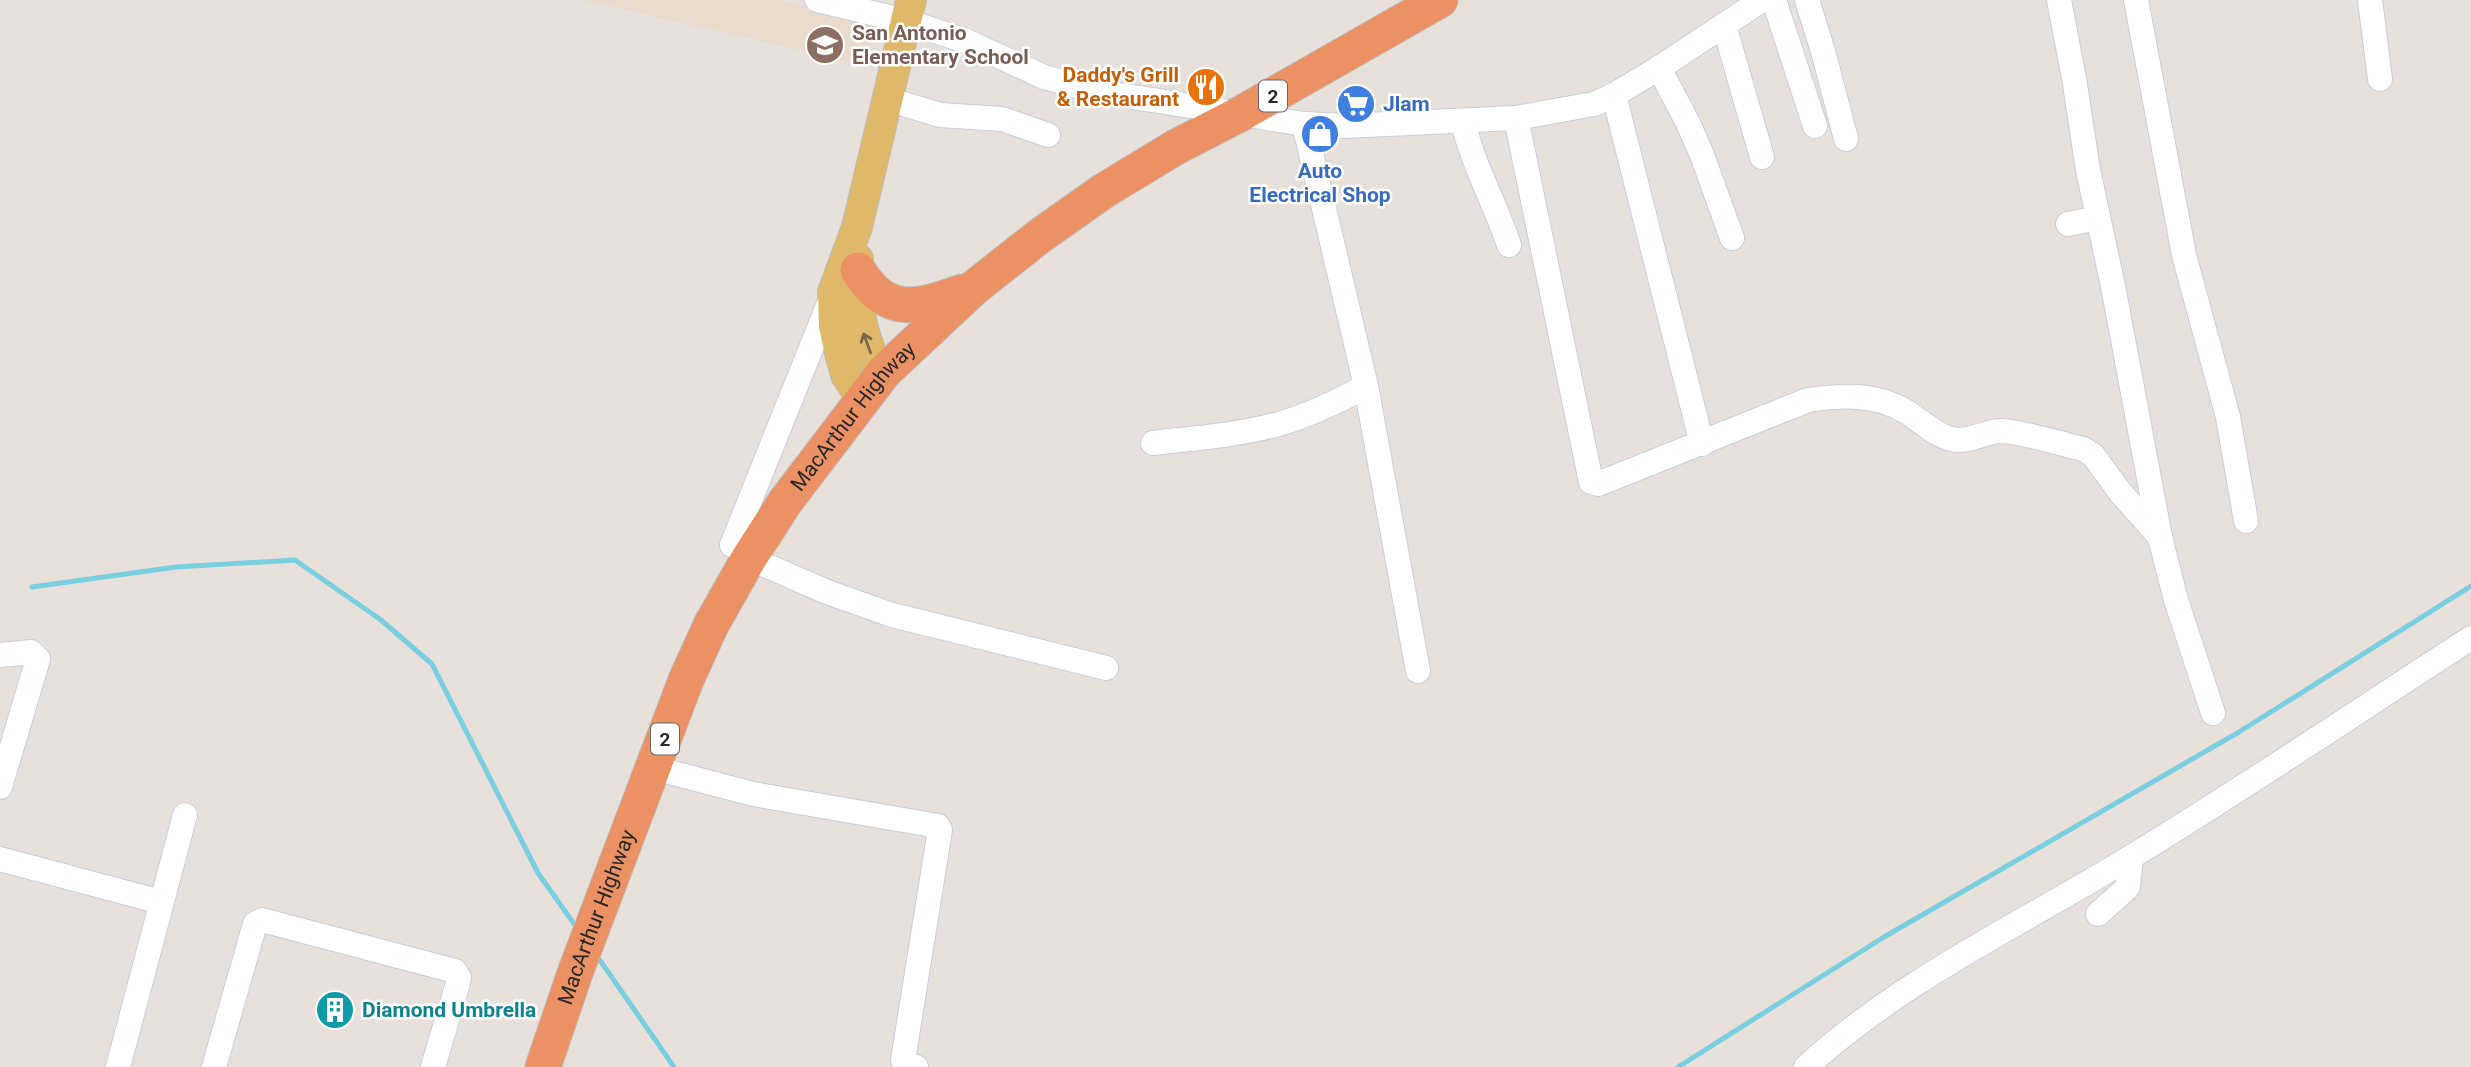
<svg xmlns="http://www.w3.org/2000/svg" width="2471" height="1067" font-family="Roboto,sans-serif">
	<style>
		.education { fill: #e9dccc }
		.lines { fill: none; stroke-linecap: round; stroke-linejoin: round }
		.stream { stroke: #79cedf; stroke-width: 5 }
		.minor-casing { stroke: #c9cdd8; stroke-width: 26 }
		.major-casing { stroke: #bebebe; stroke-width: 32 }
		.highway-casing { stroke: #bebebe; stroke-width: 37 }
		.minor { stroke: #fff; stroke-width: 24 }
		.major { stroke: #dfb869; stroke-width: 30 }
		.highway { stroke: #eb9164; stroke-width: 35 }
		.oneway { stroke: #7a6945 }
		.labels { text-anchor: middle; dominant-baseline: central; stroke-width: 5; stroke-linejoin: round; paint-order: stroke }
		.shield { fill: #fff; stroke: #686868; stroke-width: 2 }
		.shield-label { font-size: 19px; font-weight: bold; fill: #282828 }
		.education-label { font-size: 21px; font-weight: bold; fill: #785e54; stroke: #fff; text-anchor: start }
		.food-label { font-size: 21px; font-weight: bold; fill: #c56008; stroke: #fff; text-anchor: end }
		.shop-label { font-size: 21px; font-weight: bold; fill: #366cbe; stroke: #fff; text-anchor: start }
		.street-label { font-size: 21px; fill: #282828; stroke: #fff }
		.culture-label { font-size: 21px; font-weight: bold; fill: #0d838f; stroke: #fff; text-anchor: start }
	</style>
	<rect width="100%" height="100%" fill="#e8e1db"/>
	<polygon class="education" points="583,0 779,0 878,24 868,66"/>
	<g class="lines">
		<g class="stream">
			<polyline points="32,587 176,567 295,560 381,620 432,664 538,873 577,928"/>
			<polyline points="595,953 674,1067"/>
			<polyline points="1678,1067 1884,937 2239,732 2471,586"/>
		</g>
		<defs>
			<g id="minor">
				<polyline points="817,0 906,21 966,41 1044,77 1095,91 1304,124 1344,126 1516,118 1594,104 1614,95 1659,68 1762,0"/>
				<polyline points="1774,0 1815,126"/>
				<polyline points="1807,0 1823,51 1846,139"/>
				<polyline points="2059,0 2074,78 2088,170 2113,286 2160,537 2176,600 2213,713"/>
				<polyline points="2136,0 2184,255 2228,417 2246,521"/>
				<polyline points="2370,0 2380,79"/>
				<polyline points="1724,25 1762,157"/>
				<polyline points="1659,68 1688,123 1702,155 1732,238"/>
				<polyline points="1614,95 1702,444"/>
				<polyline points="887,99 940,115 1002,119 1048,135"/>
				<path d="M1516,118L1591,482L1598,484L1808,400C1842,395 1876,393 1907,412C1921,421 1936,436 1952,439C1968,443 1984,432 1999,431C2020,431 2062,444 2083,449L2093,455L2120,492L2160,537"/>
				<path d="M1463,122C1473,165 1495,203 1509,245"/>
				<polyline points="1304,124 1366,386 1418,671"/>
				<polyline points="2068,224 2098,218"/>
				<path d="M1153,443C1196,438 1241,435 1282,423C1312,414 1339,401 1366,386"/>
				<polyline points="732,545 832,296"/>
				<polyline points="749,558 827,592 892,615 1106,668"/>
				<polyline points="0,655 31,652 38,659 0,787"/>
				<polyline points="654,768 753,794 938,826 940,830 903,1060 905,1064 916,1067"/>
				<polyline points="0,859 161,902"/>
				<polyline points="2098,914 2128,887 2131,857"/>
				<polyline points="118,1067 185,815"/>
				<polyline points="214,1067 255,924 262,920 455,971 459,978 458,983 433,1067"/>
				<path d="M1806,1067C1901,980 2021,924 2131,857C2246,787 2358,711 2471,638"/>
			</g>
			<g id="major">
				<path d="M858,259C859,293 856,311 868,344C872,356 874,364 884,372"/>
				<polyline points="862,400 846,375 840,353 834,326 833,292 857,227 911,0"/>
			</g>
			<g id="highway">
				<path d="M858,270C887,318 919,307 962,292"/>
				<path id="s1" d="M543,1067L575,973L686,680L711,625L749,558L785,502L884,372L975,287L1041,235L1105,190L1176,147L1242,113L1440,0"/>
			</g>
		</defs>
		<use href="#minor" class="minor-casing"/>
		<use href="#major" class="major-casing"/>
		<use href="#highway" class="highway-casing"/>
		<use href="#minor" class="minor"/>
		<use href="#major" class="major"/>
		<use href="#highway" class="highway"/>
	</g>
	<defs><path id="oneway-shaft" d="M-6 0H5M1.5-3L5.5 0L1.5 3" fill="none" stroke-width="1.6" stroke-linecap="round" stroke-linejoin="round" transform="scale(1.75)"/></defs>
	<use class="oneway" href="#oneway-shaft" transform="translate(867 343) rotate(-110)"/>
	<defs>
		<symbol id="school-disc" viewBox="-11 -11 22 22"><circle r="9.5" fill="#8d6e63" stroke="#fff"/><path d="M0-5L7-2L0 1L-7-2ZM-4 1L0 2.5L4 1V4Q0 6-4 4Z" fill="#fff"/></symbol>
		<symbol id="restaurant-disc" viewBox="-11 -11 22 22"><circle r="9.5" fill="#e8710a" stroke="#fff"/><path d="M-5-6h1v4h1v-4h1v4h1v-4h1v5L-1.5 .5V6h-2V.5L-5-1ZM5-6V6H3V1.5H1.5Q1.5-4 5-6Z" fill="#fff"/></symbol>
		<symbol id="supermarket-disc" viewBox="-11 -11 22 22"><circle r="9.5" fill="#3f7fe0" stroke="#fff"/><path d="M-6-5.5h2.5l.6 2H6L4.5 2H-2.5L-4.4-4H-6ZM-1.5 3.2a1.3 1.3 0 1 0 .1 0ZM3 3.2a1.3 1.3 0 1 0 .1 0Z" fill="#fff"/></symbol>
		<symbol id="shop-disc" viewBox="-11 -11 22 22"><circle r="9.5" fill="#3f7fe0" stroke="#fff"/><path d="M-5-2.5h2.3a2.7 3.5 0 0 1 5.4 0H5L5.5 6h-11ZM-1.5-2.5h3a1.5 2.3 0 0 0-3 0Z" fill="#fff"/></symbol>
		<symbol id="building-disc" viewBox="-11 -11 22 22"><circle r="9.5" fill="#0f9aa8" stroke="#fff"/><path d="M-4-6H4V6H1V3H-1V6H-4ZM-2.5-4.3h1.7v1.8h-1.7ZM.8-4.3h1.7v1.8H.8ZM-2.5-1h1.7V.8h-1.7ZM.8-1h1.7V.8H.8Z" fill="#fff"/></symbol>
	</defs>
	<g fill-rule="evenodd">
		<use href="#school-disc" x="803" y="23" width="44" height="44"/>
		<use href="#restaurant-disc" x="1184" y="65" width="44" height="44"/>
		<use href="#supermarket-disc" x="1334" y="82" width="44" height="44"/>
		<use href="#shop-disc" x="1298" y="112" width="44" height="44"/>
		<use href="#building-disc" x="313" y="988" width="44" height="44"/>
	</g>
	<g class="labels">
		<g class="shield">
			<rect x="1259" y="80.5" width="28" height="31" rx="5"/>
			<rect x="651" y="723.5" width="28" height="31" rx="5"/>
		</g>
		<g class="shield-label">
			<text x="1273" y="96">2</text>
			<text x="665" y="739">2</text>
		</g>
		<g class="education-label">
			<text x="852" y="33">San Antonio<tspan x="852" dy="24">Elementary School</tspan></text>
		</g>
		<g class="food-label">
			<text x="1179" y="75">Daddy's Grill<tspan x="1179" dy="24">&amp; Restaurant</tspan></text>
		</g>
		<g class="shop-label">
			<text x="1383" y="104">Jlam</text>
			<text x="1320" y="171" text-anchor="middle">Auto<tspan x="1320" dy="24">Electrical Shop</tspan></text>
		</g>
		<g class="street-label">
			<text stroke="none"><textPath href="#s1" startOffset="726">MacArthur Highway</textPath></text>
			<text stroke="none"><textPath href="#s1" startOffset="159">MacArthur Highway</textPath></text>
		</g>
		<g class="culture-label">
			<text x="362" y="1010">Diamond Umbrella</text>
		</g>
	</g>
</svg>
